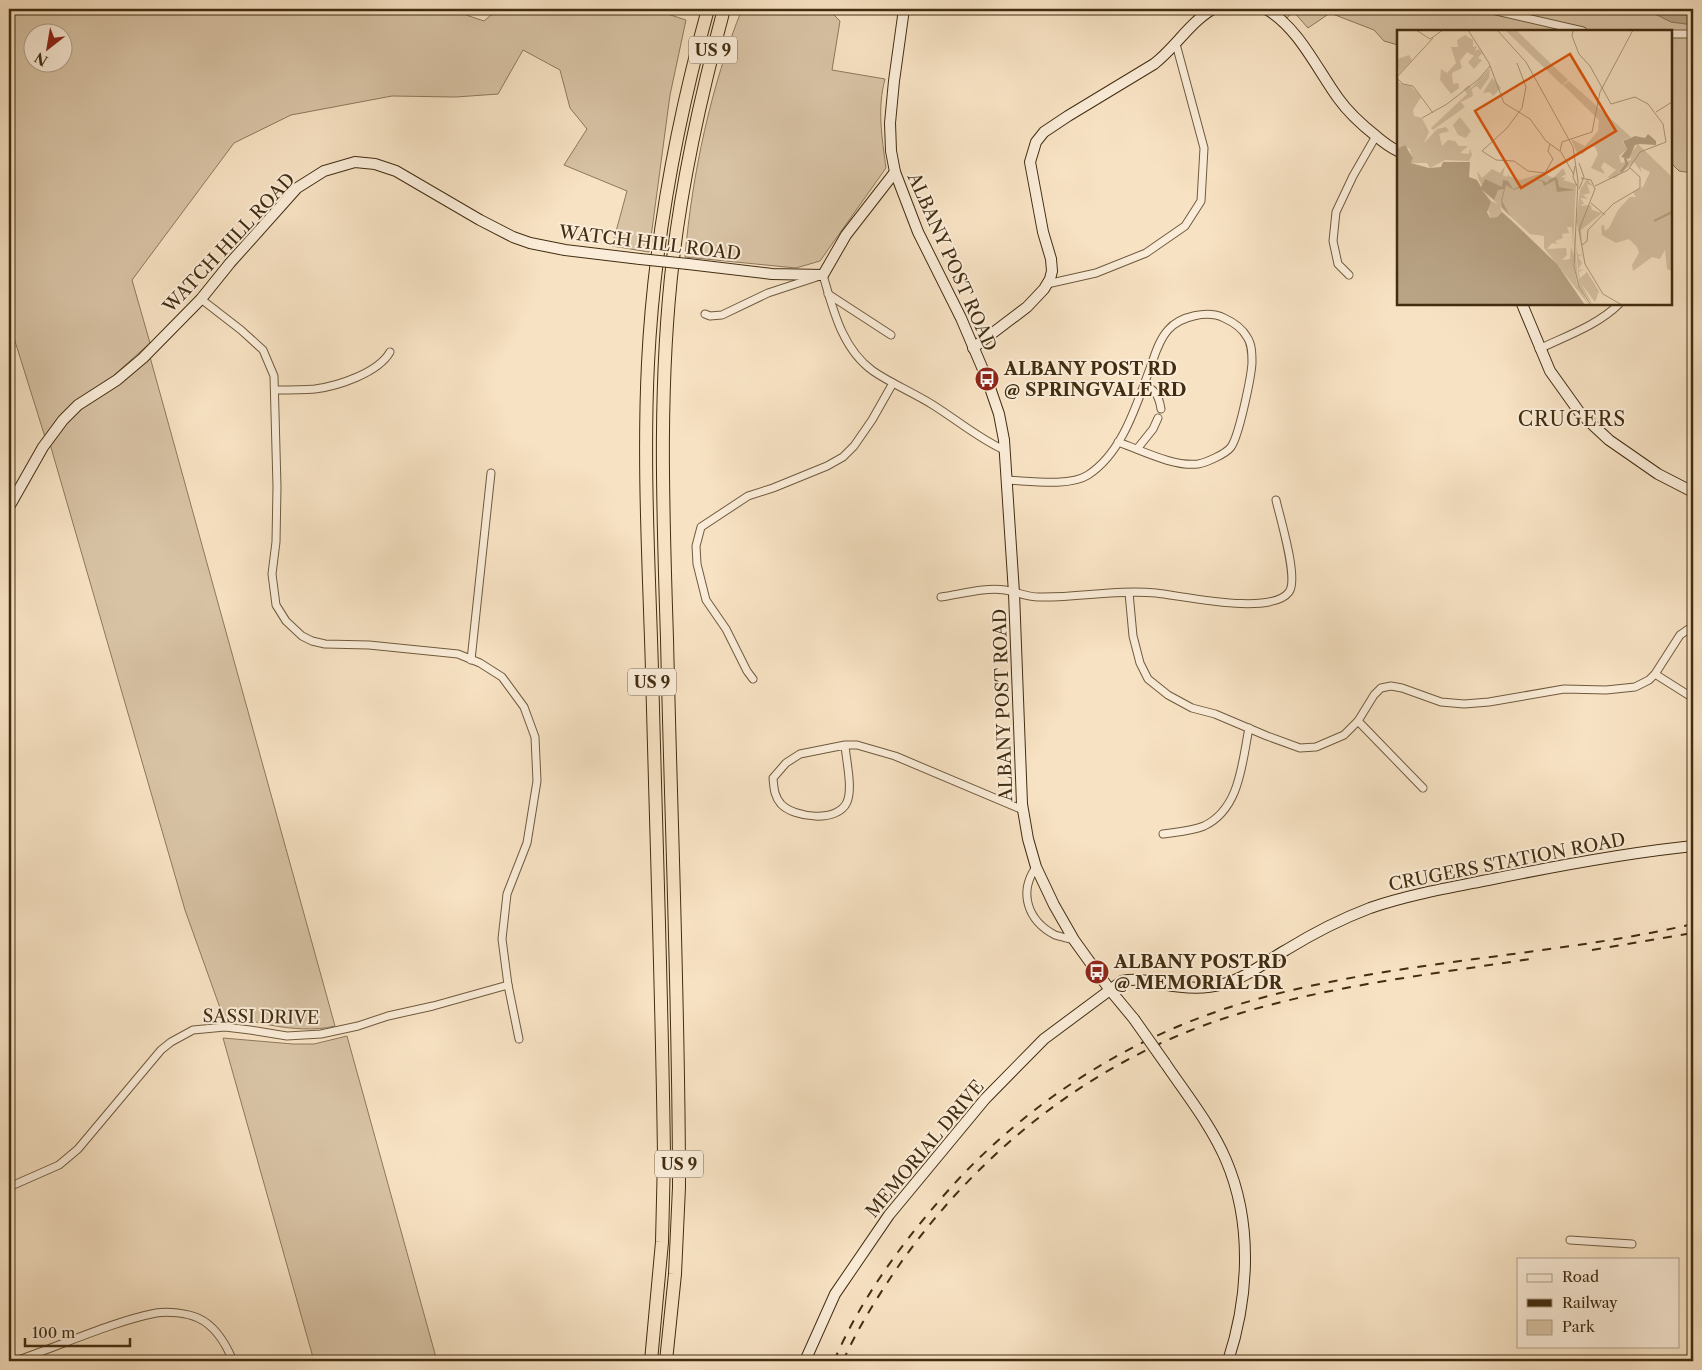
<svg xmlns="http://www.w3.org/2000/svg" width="1702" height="1370" font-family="'Libre Caslon Text',serif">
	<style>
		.green { fill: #d8c3a5; stroke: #8d785b; fill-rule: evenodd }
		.water { fill: #b9a486; stroke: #897457 }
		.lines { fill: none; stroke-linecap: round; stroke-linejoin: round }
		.street-casing { stroke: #6f5a3e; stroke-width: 9 }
		.secondary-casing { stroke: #422d11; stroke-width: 12 }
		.highway-casing { stroke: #422d11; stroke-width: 14 }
		.street { stroke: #faecd8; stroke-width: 7 }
		.secondary { stroke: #faecd8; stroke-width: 10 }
		.highway { stroke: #f7e2c3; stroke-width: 12 }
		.rail { stroke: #422d11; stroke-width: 2; stroke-dasharray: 9 9; stroke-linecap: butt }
		.secondary-bridge-casing { stroke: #422d11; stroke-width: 12; stroke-linecap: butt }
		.secondary-bridge { stroke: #faecd8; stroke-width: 10 }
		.labels { text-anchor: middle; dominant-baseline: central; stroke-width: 4; stroke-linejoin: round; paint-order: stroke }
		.shield { fill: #faecd8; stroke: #79664d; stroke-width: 1 }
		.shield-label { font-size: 16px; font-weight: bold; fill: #422d11 }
		.street-label { font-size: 18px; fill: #422d11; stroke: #faecd8 }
		.poi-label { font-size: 18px; font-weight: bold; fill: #422d11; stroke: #faecd8; text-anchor: start }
		.quarter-label { font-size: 20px; letter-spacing: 1px; fill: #422d11; stroke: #faecd8 }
		.inset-river { fill: none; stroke: #b9a486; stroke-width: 2.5 }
		.inset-road { fill: none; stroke: #af9a7c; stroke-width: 1 }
		.view { fill: #e0570c; fill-opacity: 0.15; stroke: #e0570c; stroke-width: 2.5 }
		.inset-edge { fill: none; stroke: #422d11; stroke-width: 2.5 }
	</style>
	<rect width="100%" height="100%" fill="#f7e2c3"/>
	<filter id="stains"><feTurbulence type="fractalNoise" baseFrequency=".004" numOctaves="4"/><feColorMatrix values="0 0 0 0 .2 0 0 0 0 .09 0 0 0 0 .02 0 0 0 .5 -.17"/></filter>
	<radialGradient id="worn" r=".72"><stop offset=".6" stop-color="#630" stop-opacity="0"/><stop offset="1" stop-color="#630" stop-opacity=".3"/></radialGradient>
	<g class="green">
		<path d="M9,9H463L466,15L484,21L498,9H652L686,20L670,95L649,252L612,246L627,191L564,165L587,129L570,108L560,70L523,50L498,94L456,97L392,96L291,115L234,143L132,280L150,343L112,377L73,403L64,412L45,437L9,322ZM32,32H62V62H32Z"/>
		<path d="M742,9H828L840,21L832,70L885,79C877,108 882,138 886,168L820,261L796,268L685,257C692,174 711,86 742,9Z"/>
		<polygon points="1274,9 1693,9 1693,48 1690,48 1688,59 1693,62 1693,173 1679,171 1671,163 1671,31 1398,31 1398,45 1384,41 1374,30 1330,13 1308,28 1293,11 1287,18"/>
		<path d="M150,357L335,1026C316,1031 290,1029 270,1025C255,1022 239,1017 224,1019L185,910L50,444L66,423L82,408L126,379Z"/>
		<polygon points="347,1036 437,1361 314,1361 223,1038 293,1044 314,1044"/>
	</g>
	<polygon class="water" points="1645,9 1693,10 1693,25 1671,22"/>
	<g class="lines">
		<defs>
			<g id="street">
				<polyline points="1488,9 1583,31"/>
				<polyline points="1671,34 1693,34"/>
				<polyline points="1349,275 1338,264 1333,241 1336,212 1353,176 1376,136"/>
				<polyline points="1047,284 1096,273 1146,253 1185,226 1201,201 1204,148 1176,44"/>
				<polyline points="828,294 891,335"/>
				<polyline points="201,299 241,330 263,350 274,376 277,487 276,542 272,574 276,605 286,621 302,636 312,641 325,644 369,645 458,654 480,663 502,677 524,707 535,737 537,781 527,843 507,894 502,939 508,985 519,1039"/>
				<path d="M705,314L710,316L722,315L768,293L823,275C833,309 842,349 873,371C892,384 914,393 933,405C957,420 978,438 1004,450"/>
				<path d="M1539,349C1566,336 1598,325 1619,304"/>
				<path d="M1144,385C1156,390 1159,397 1161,409"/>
				<path d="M275,390C288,390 302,390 315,389C338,386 378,373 390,352"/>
				<polyline points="1137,449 1153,429 1158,418"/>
				<path d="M1006,480C1030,481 1069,487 1088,475C1122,453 1136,406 1149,371C1154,358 1158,341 1168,330C1180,316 1208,310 1224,318C1233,322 1242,328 1247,337C1252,344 1252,354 1252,363C1251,378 1239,436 1231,447C1226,454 1205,463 1198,464C1173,467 1141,450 1118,442"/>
				<polyline points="1129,593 1133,636 1140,663 1148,679 1168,695 1192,708 1215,714 1267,736 1300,748 1316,747 1344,735 1358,721 1374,695 1381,688 1391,686 1402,688 1441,702 1464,704 1489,702 1564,689 1606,690 1635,687 1649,680 1655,674 1680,635 1693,626"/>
				<path d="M941,597C962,594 985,587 1005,590C1017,592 1026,597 1039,597C1078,598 1117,589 1156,593C1184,596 1271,616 1289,592C1299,579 1280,518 1276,500"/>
				<polyline points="471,660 491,473"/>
				<polyline points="1655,674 1693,698"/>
				<polyline points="753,679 747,671 726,629 706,600 697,564 696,546 701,527 748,496 773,488 827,466 843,457 854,446 872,420 893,383"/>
				<polyline points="1358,721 1423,788"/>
				<path d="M845,745C846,760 853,788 847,802C838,823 794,818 781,804C774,796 774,788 773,778L786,763L800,754L845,745H857L895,756L1023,810"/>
				<path d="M1163,834C1176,832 1192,831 1204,826C1240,809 1242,763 1249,728"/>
				<path d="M1036,867C1018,893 1028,921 1055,935C1061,937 1068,938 1074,940"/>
				<polyline points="9,1187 59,1165 78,1149 161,1050 171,1042 193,1030 225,1027 250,1030 287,1036 321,1034 358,1026 388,1016 433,1006 508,985"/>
				<polyline points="1570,1240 1632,1244"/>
				<path d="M15,1361C60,1346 111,1322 156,1313C168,1311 187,1313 198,1318C216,1326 226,1344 233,1361"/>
			</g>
			<g id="secondary">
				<polyline points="904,9 894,81 890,123 891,151 895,172 918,232 961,318 987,379 999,414 1004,440 1014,593 1022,804 1028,839 1036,867 1054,905 1074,940 1110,990 1134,1019"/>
				<path d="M1266,9C1298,27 1317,69 1338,98C1348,112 1362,125 1376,136C1383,142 1389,147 1398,151"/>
				<polyline points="688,264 772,274 823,275 846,235 895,172"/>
				<polyline points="1522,304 1550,371 1580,413 1609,440 1658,474 1693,492"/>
				<path d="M973,348L1027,307L1044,289L1050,279L1052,271L1051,259L1043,232L1030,162L1036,142L1044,132L1068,116L1154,64C1175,48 1190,22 1213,9"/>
				<polyline points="9,507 43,447 63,420 78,405 117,380 143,358 201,299 230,263 297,188 324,171 355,162 375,164 396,171 480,220 513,237 530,243 565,250 640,259"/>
				<path d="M1165,1063C1186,1094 1211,1125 1226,1160C1253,1223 1249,1297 1228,1361"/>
				<path d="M805,1361L835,1294L889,1215L985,1099L1044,1039L1122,981C1137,978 1148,981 1163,984C1182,988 1203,990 1223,984C1246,978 1265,962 1286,950C1312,934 1341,919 1370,908C1408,895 1448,888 1488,880C1556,866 1624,853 1693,846"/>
			</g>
			<g id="highway">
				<path d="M651,1361L662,1242L664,1157C662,995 656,832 652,670C649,568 643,465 648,363C654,242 676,125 708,9"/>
				<path d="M666,1361L675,1274L679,1187C679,1004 671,822 667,639C663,512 658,386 673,259C683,174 702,91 724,9"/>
			</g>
		</defs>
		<use href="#street" class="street-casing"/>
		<use href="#secondary" class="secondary-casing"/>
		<use href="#highway" class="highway-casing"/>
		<use href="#street" class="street"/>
		<use href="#secondary" class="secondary"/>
		<use href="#highway" class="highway"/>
		<g class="rail">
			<polyline points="1592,950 1693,933"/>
			<path d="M834,1361C862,1296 906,1237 954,1184C1031,1100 1131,1037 1240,1004C1387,960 1544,958 1693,924"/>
			<path d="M843,1361C856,1332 873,1304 891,1277C974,1153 1096,1056 1241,1013C1335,985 1433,974 1530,959"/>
		</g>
		<defs>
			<g id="secondary-bridge">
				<polyline points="640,259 688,264"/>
				<polyline points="1134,1019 1165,1063"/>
			</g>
		</defs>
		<use href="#secondary-bridge" class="secondary-bridge-casing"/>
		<use href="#secondary-bridge" class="secondary-bridge"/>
	</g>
	<defs>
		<symbol id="bus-disc" viewBox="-11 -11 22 22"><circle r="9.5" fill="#8f2418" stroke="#faecd8"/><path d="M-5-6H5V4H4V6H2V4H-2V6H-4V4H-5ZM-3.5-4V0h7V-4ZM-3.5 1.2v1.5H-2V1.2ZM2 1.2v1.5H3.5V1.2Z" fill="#fff"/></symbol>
	</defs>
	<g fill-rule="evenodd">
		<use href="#bus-disc" x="973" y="365" width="28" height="28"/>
		<use href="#bus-disc" x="1083" y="958" width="28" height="28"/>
	</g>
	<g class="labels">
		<g class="shield">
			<rect x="689" y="36.5" width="48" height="27" rx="4"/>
			<rect x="628" y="668.5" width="48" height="27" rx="4"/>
			<rect x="655" y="1150.5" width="48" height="27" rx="4"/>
		</g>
		<g class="shield-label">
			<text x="713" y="50">US 9</text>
			<text x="652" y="682">US 9</text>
			<text x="679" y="1164">US 9</text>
		</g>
		<g class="street-label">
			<text transform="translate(229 243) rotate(-47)">WATCH HILL ROAD</text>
			<text transform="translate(650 243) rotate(7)">WATCH HILL ROAD</text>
			<text transform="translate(952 262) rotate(66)">ALBANY POST ROAD</text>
			<text transform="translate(1003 705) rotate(-92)">ALBANY POST ROAD</text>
			<text transform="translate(1507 862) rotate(-11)">CRUGERS STATION ROAD</text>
			<text transform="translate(261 1017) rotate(1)">SASSI DRIVE</text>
			<text transform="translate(925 1149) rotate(-50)">MEMORIAL DRIVE</text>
		</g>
		<g class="poi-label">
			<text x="1004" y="369">ALBANY POST RD<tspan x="1004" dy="21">@ SPRINGVALE RD</tspan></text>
			<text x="1114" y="962">ALBANY POST RD<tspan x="1114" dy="21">@ MEMORIAL DR</tspan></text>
		</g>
		<g class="quarter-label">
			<text x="1572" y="419">CRUGERS</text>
		</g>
	</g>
	<g transform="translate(1397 30)">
		<rect width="275" height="275" fill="#f7e2c3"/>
		<path d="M108,0H119L171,50L165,55ZM68,5L76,10V17L80,16L78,21L82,19L85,23L81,28L85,30L77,39L71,32L77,26L70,22L63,31L65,38L55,43L56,54L61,53L62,58L54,64L43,50L44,39L50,43L59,33L54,17H61L60,10ZM12,25L15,30L2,44L0,29ZM93,38L92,48L83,60L80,56L75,59L76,66L64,72L68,77L36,100L34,98L70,64L67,59L72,55L74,58ZM0,48L3,53L14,56L24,67L16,80L17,86L25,88L32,102L27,113L40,99L49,97L52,101L42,104L45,116L51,110L58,111L62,116H71L63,123L72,124L73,118L75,125L72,131L48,130L33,138L30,133H14L16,128L12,118L0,119ZM95,48L104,58L96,66L93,62L86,63ZM172,51L234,107L225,111L230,119L222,126L224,133L234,130L233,125L241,114L275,147V241L270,239L268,220L263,229L255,227L236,241L235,235L242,223L240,217L232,209L219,213L205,205L204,196L207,195L208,201L212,198L221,180L233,167H239L236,162L246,157L253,142L243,137L245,143L237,132L218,148H210L219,140L207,132L204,137L208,144L194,138L201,124L198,117L192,116L186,124L180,123L174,109L188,116L201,101L202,90L166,55ZM63,87L74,101L69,108L61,105L56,95ZM108,136L106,145L110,147L112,143V146L123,150L146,143L156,148L166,138L169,144L164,147L169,148L166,150L179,154L176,216L175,197H170L172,203L165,204L166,208L158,211L161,214L155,213L150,219L169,218L170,225L165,230L173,229L174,217L177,225V206L181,248L196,275L182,257L179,244L177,231V237L180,253L192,275L147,218V206L133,204L103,177L105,182L100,187L93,188L91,179L94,172L86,165L84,158L94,171L100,174L87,159L82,150L80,141L85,148L95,139L103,143ZM190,149L196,156L190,154L193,163L186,165L191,169L183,168L187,173L183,176L194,175L195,180L205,183L184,200L185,214L179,191L183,160ZM179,216L181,225L186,224L181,227L185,233L181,240L187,239L182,242L183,248L190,242L202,261L198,272L182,251Z" fill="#d8c3a5"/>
		<path d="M251,104L259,111V115L243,114L238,115L232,129L224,127L230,119L226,111L238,106L248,108ZM8,115L16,128L14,133L32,138L44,137L46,132H73L72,147L80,150L84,157L88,149L105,157L106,150L111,151L116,159L137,151L145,150L150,153L152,150L158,147L160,148L162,157L178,160L160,162L158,150L147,156L145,151H138L117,160L109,155L105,171L113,186L105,177L104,170L107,159L101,160L97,170L84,159L94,172L90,182L93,188L100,187L105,182L114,190L160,234L188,275H0V119Z" fill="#b9a486"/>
		<path class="inset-river" d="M224,142L230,134L228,128M257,191L275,182"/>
		<path class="inset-road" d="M19,0L33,9L46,0M71,0L92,33L107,73L133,89L149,111L164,122L177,145M100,0L129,32L176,117L181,151L177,236L182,257L194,275M176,0L175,6L182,24L193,36L214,74L238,67L251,74L266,94L269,112M120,33L129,57L125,78L110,98L85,121L99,130L117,131L131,141L148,143L156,129L151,121L153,114M0,47L36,8M0,48L6,54L16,56L36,83M259,82L275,72M25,88L50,74L82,49L93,36M163,121L165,112L195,102L203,62L236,0M182,133L187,147L182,159M178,136L176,147L180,156M184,148L194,150L198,159L182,200L188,234L206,264L225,275M198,156L231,140L243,122L269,112M194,173L208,185M185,215L190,211L191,200L216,174L243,158V147L233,138"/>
		<path class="view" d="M173,24L219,101L124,158L78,81Z"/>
		<rect width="275" height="275" class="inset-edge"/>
	</g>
	<rect width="1702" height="1370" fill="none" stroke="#f7e2c3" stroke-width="30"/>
	<rect x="10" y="10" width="1682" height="1350" fill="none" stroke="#422d11" stroke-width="2.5"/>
	<rect x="15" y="15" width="1672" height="1340" fill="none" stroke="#422d11"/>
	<rect x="1517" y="1258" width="162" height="90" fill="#faecd8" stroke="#b0a088"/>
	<rect x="1527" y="1274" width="25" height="8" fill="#faecd8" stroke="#b0a088"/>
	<text x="1562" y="1282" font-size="15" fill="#422d11">Road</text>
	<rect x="1527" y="1299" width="25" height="8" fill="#422d11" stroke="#b0a088"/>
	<text x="1562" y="1308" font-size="15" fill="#422d11">Railway</text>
	<rect x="1527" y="1320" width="25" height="15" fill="#d8c3a5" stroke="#b0a088"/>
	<text x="1562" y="1332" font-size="15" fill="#422d11">Park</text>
	<g transform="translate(48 48) rotate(211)"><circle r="24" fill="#faecd8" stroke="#b0a088"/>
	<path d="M0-4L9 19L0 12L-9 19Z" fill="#8f2418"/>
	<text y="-8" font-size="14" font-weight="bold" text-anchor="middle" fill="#422d11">N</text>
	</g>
	<path d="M25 1338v8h105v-8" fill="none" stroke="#422d11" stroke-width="2.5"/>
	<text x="32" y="1338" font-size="15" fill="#422d11" stroke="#faecd8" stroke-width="4" paint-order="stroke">100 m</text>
	<rect width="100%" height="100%" filter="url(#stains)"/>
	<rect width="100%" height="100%" fill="url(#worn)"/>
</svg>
